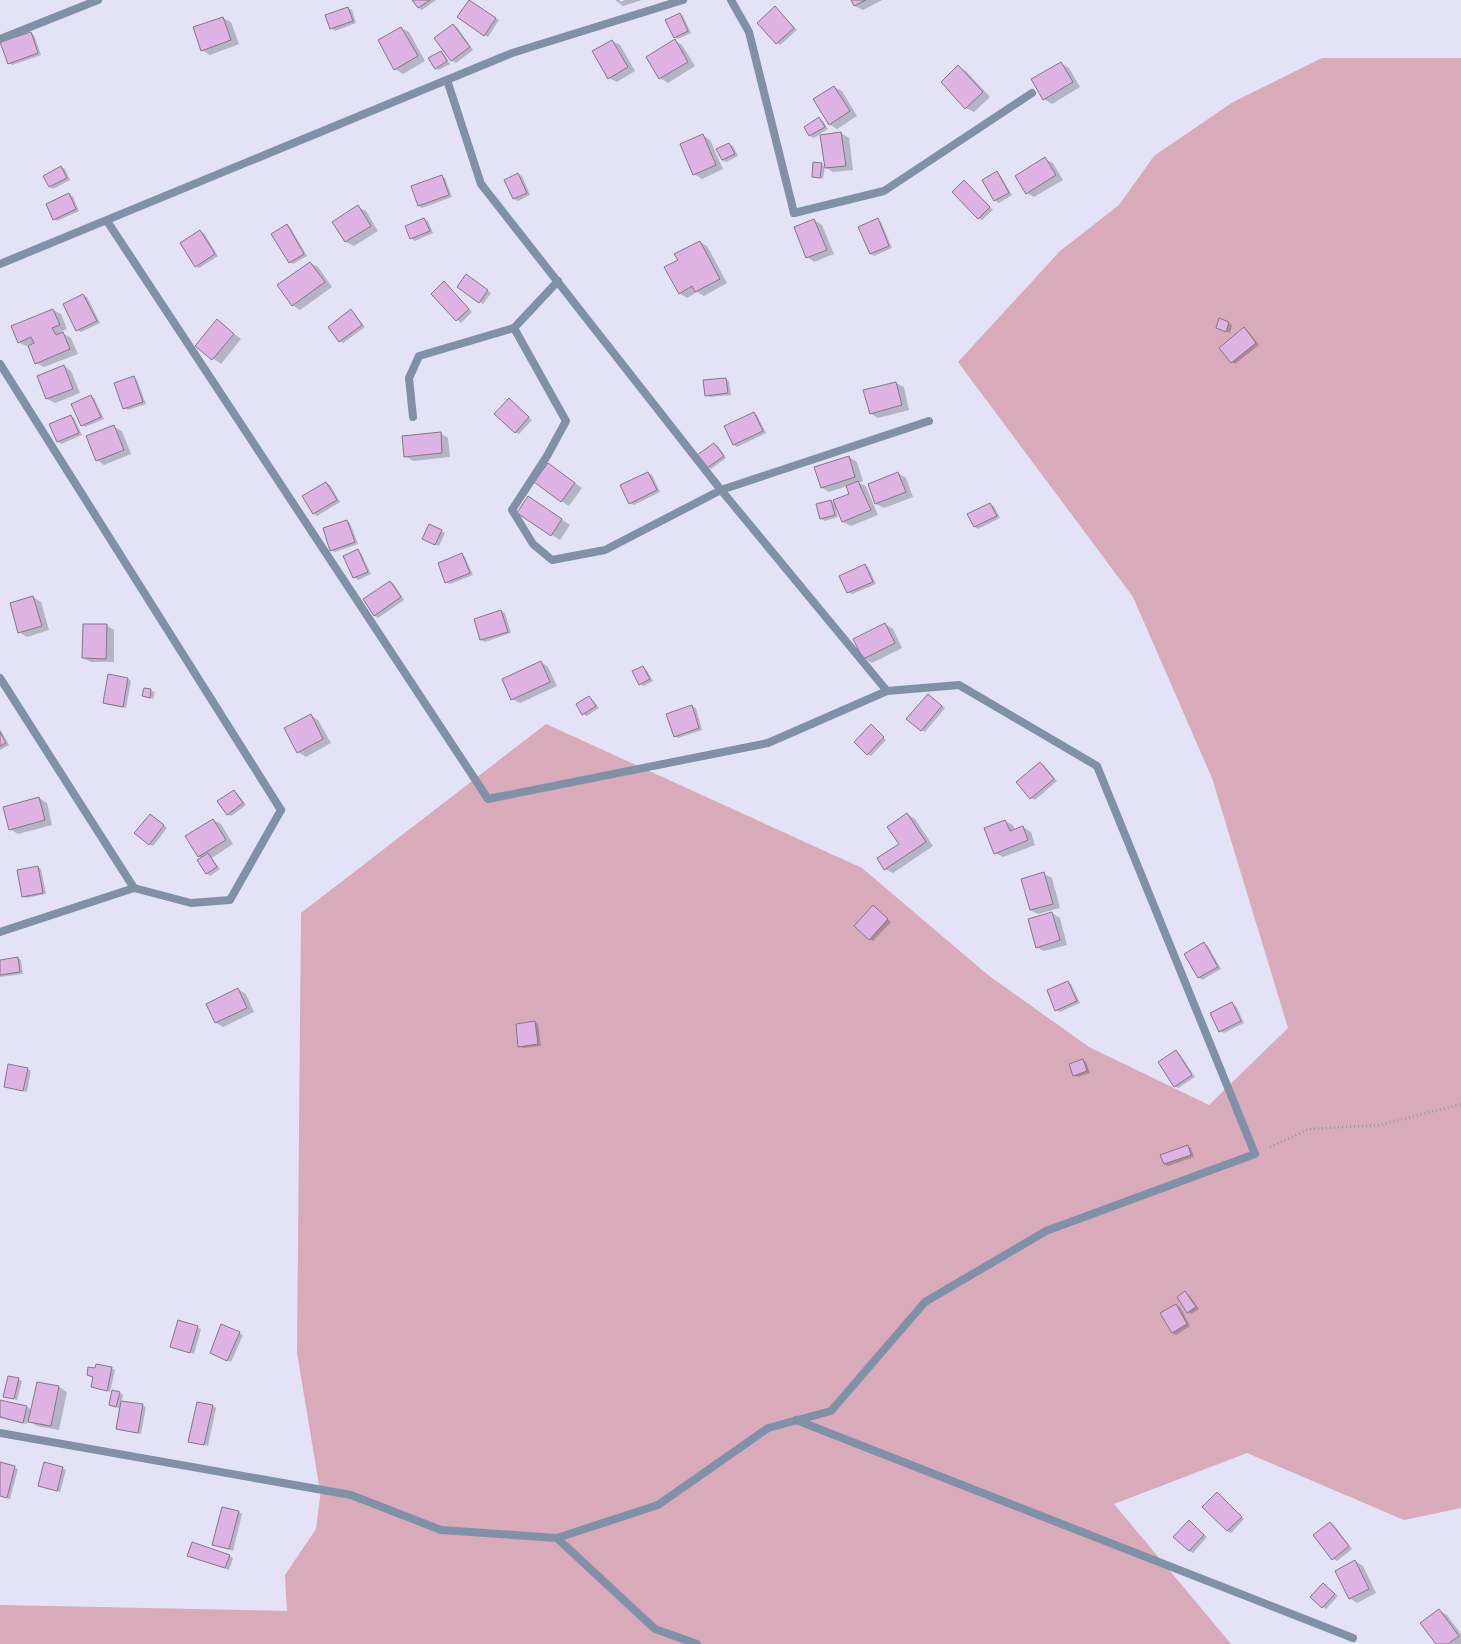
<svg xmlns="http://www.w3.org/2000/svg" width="1461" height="1644" font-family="Georgia,serif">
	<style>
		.green { fill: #d8aaba }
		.shadow { fill: #0003 }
		.building { fill: #dfb2e4; stroke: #857786 }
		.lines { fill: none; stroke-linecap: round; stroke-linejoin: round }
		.path { stroke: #9796a6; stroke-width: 2.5; stroke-dasharray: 1 3; stroke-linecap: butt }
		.service { stroke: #8090a7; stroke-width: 8 }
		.minor { stroke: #8090a7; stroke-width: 8 }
	</style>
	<rect width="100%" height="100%" fill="#e3e2f7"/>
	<polygon class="green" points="1322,58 1461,58 1461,1508 1404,1520 1247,1453 1114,1504 1231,1644 0,1644 0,1605 287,1611 285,1575 316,1529 321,1489 319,1485 297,1353 301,913 546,724 862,868 988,975 1089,1047 1209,1105 1288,1028 1212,778 1133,597 958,362 1060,251 1119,205 1154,156 1233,102"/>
	<g class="shadow">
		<polygon points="414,0 436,0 422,10 419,8"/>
		<polygon points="615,0 620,0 620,2 625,0 642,0 623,6"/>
		<polygon points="852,0 882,0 863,10 855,6"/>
		<polygon points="470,1 499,20 488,37 484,35"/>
		<polygon points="348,8 352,10 356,23 335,31 331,28"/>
		<polygon points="775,8 797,30 780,45 777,43"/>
		<polygon points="680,14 683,16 691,33 678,39 674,37"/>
		<polygon points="223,18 231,22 239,44 210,55 202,50"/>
		<polygon points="453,25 457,27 473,50 456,63 452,61 436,39"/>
		<polygon points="401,28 409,32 425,61 403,74 395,69"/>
		<polygon points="31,33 34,35 41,55 12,65 9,63"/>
		<polygon points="612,41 620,45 635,71 617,82 609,78"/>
		<polygon points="675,41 682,45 695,66 668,83 660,78"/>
		<polygon points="441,52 445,55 450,64 439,70 435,68"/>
		<polygon points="1061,63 1069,68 1080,87 1052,104 1044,99"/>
		<polygon points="958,67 966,71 990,97 974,112 966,108"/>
		<polygon points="834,87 842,91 857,116 837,129 829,124"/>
		<polygon points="819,119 823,121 828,129 814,138 810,136 805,128"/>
		<polygon points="841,133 849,138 853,170 833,172 825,167 823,179 813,176 821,164 825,167"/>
		<polygon points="703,135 710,140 723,169 702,179 694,174"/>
		<polygon points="729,144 733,146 738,156 726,162 722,160"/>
		<polygon points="1045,159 1053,163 1063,180 1034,197 1027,193"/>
		<polygon points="61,167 65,169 70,180 53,189 50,187"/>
		<polygon points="997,172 1000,175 1012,195 999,203 995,200 984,180"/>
		<polygon points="518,174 522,176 530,195 518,201 514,199 506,180"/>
		<polygon points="442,176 445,178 452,197 422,208 419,206"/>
		<polygon points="965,182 993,210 982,220 978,218"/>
		<polygon points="69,194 73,197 79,211 57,221 54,219"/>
		<polygon points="358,207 366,211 378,231 354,246 346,242 334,222"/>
		<polygon points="424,219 428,221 433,233 415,241 411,238"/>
		<polygon points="814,220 822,225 834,254 814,262 807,257"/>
		<polygon points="878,220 881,222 892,248 874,256 871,254"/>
		<polygon points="287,225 290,227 307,256 293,264 290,262"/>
		<polygon points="200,231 204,233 218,256 199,268 195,266"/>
		<polygon points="700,242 707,246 727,283 704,296 697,292 687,298 679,293 679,260"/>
		<polygon points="310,263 318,267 332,287 300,310 292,305"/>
		<polygon points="470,277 491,293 483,304 480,302"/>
		<polygon points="445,283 472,312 461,323 432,294"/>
		<polygon points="83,295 87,297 100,323 81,332 77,330"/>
		<polygon points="53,310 61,314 67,329 61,332 71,338 78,354 44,367 36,363 29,345 26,346 18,342"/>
		<polygon points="351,311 354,313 365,327 343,343 340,341"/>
		<polygon points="217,321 241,339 221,364 196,346"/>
		<polygon points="1229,323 1232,325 1230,333 1220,330"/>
		<polygon points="1244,328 1248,331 1259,345 1235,364 1232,362"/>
		<polygon points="64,366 71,371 80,393 55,403 47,399 38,376"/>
		<polygon points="134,377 137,380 146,404 128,410 124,408"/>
		<polygon points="726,379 729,381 731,395 710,397 706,395"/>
		<polygon points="896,383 904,387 909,410 878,418 870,413"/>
		<polygon points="91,396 94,398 104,419 85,427 82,425"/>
		<polygon points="509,399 532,420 519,434 515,432"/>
		<polygon points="754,413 757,415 766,433 737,447 734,445"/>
		<polygon points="71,416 74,418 82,435 61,444 57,441"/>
		<polygon points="114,427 122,431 131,454 104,465 97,460"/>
		<polygon points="440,433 448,438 450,457 413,461 405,456"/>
		<polygon points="714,444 718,446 726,458 711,469 707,467"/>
		<polygon points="849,457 857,462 863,481 859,483 866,486 878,515 851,526 843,522 837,509 836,509 838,517 825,521 821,519 831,501 835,504 850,494 847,486 829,492 821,487"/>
		<polygon points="556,469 582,488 569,506 561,501"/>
		<polygon points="648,473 652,475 660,492 634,505 630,503"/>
		<polygon points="898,473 906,478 913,497 884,508 876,504 869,484"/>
		<polygon points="326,483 330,485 340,502 317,516 314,514"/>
		<polygon points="536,502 570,525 560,540 518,513"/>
		<polygon points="990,504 994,506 1000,518 978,529 975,527"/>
		<polygon points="347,521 350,523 358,544 335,552 331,550"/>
		<polygon points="441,531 445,533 439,546 427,541"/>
		<polygon points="358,550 361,553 371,574 358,580 354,577"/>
		<polygon points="462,555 465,557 473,575 450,584 446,582"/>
		<polygon points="865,565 868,567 876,584 852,594 848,592"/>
		<polygon points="390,582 394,584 404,600 378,618 375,616 364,600"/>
		<polygon points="33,597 41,602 49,630 27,637 19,632"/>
		<polygon points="501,611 505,613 511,633 485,642 481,640 475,620"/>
		<polygon points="885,624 893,629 902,648 872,663 864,658"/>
		<polygon points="106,625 114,630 114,662 91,662 83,658"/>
		<polygon points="541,662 548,667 557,686 520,703 512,699"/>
		<polygon points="643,667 646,669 653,681 644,686 640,684"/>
		<polygon points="128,679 131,681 126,708 108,705 104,703"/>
		<polygon points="144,689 155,692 153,699 143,696"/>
		<polygon points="589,697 592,699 599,708 587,716 583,714"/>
		<polygon points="931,697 945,708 925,732 921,730"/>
		<polygon points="692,706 696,708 702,730 678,738 675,736"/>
		<polygon points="310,715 318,720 331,743 306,757 298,752"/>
		<polygon points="874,728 886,740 871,756 867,754"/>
		<polygon points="0,729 9,745 0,750"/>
		<polygon points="1040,763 1044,765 1057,781 1035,800 1031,798"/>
		<polygon points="234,791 237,793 246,805 231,816 227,814"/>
		<polygon points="39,798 47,803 52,825 18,834 10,829"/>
		<polygon points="907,814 915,819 933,846 893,873 885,869 900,844"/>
		<polygon points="154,817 167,828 153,846 149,844"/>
		<polygon points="213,820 221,824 233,844 212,858 220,869 210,876 206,873 202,858 199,857 186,836"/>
		<polygon points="1005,821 1013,825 1015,830 1023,827 1031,832 1035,845 1003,857 995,853"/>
		<polygon points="38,867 41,869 46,894 26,898 23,896"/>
		<polygon points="1044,874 1052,878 1060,908 1038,914 1030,910"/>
		<polygon points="873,906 891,922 873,941 869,939"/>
		<polygon points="1052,913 1060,918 1067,945 1044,951 1036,947"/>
		<polygon points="1204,943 1208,946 1221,969 1202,980 1199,977"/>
		<polygon points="18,958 21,960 23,974 0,977 0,961"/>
		<polygon points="1067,982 1071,984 1080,1003 1060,1012 1056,1010"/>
		<polygon points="238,989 246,994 254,1012 223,1027 215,1022"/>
		<polygon points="1232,1004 1236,1006 1244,1023 1224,1033 1220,1031"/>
		<polygon points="535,1022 538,1024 541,1046 523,1048 519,1046"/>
		<polygon points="1176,1051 1179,1053 1195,1077 1178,1088 1174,1086"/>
		<polygon points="1082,1060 1086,1062 1090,1073 1078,1077 1074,1075"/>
		<polygon points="28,1069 31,1071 27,1092 5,1087"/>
		<polygon points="1188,1146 1191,1148 1194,1157 1168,1166 1164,1164"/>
		<polygon points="1185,1293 1189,1295 1199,1309 1191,1314 1188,1312"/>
		<polygon points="1176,1305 1180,1307 1190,1326 1176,1335 1172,1333"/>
		<polygon points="178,1321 201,1329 194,1354 171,1347"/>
		<polygon points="239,1333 243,1335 231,1362 214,1355"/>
		<polygon points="111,1368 115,1370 110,1392 92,1387 94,1377 88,1375"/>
		<polygon points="18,1379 22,1381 17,1400 4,1396"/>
		<polygon points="38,1383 59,1387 67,1392 59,1430 37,1426 28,1420 27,1424 0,1418 0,1401 27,1407 32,1410"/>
		<polygon points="120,1393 123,1395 121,1402 142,1405 146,1407 141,1434 121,1430 117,1428 120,1409 110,1405"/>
		<polygon points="213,1406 216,1408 208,1446 189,1441"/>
		<polygon points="0,1463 18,1469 10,1499 0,1496"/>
		<polygon points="62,1468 66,1470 60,1492 39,1486"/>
		<polygon points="1217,1494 1244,1519 1231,1533 1227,1531"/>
		<polygon points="239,1512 242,1514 233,1551 213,1545"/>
		<polygon points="1192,1523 1207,1537 1193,1553 1189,1551"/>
		<polygon points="1330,1523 1334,1525 1352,1549 1337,1561 1333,1559"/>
		<polygon points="229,1556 233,1558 229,1570 192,1557"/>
		<polygon points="1355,1561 1363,1566 1376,1593 1357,1603 1349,1598"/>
		<polygon points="1323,1584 1338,1596 1326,1609 1323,1607"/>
		<polygon points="1439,1610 1447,1615 1461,1634 1461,1644 1437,1644"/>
	</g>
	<g class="building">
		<polygon points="412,0 430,0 418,8"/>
		<polygon points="469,0 496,18 484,36 457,17"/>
		<polygon points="851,0 866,0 854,6"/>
		<polygon points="775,6 794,28 776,44 757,23"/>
		<polygon points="348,7 353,21 330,29 325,15"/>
		<polygon points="680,13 688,31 674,38 665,20"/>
		<polygon points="223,17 231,40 201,51 193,27"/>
		<polygon points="453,24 470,47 451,61 434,38"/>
		<polygon points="401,27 418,56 394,70 378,40"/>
		<polygon points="31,32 38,53 8,64 0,42"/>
		<polygon points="675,39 688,62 659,79 646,57"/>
		<polygon points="612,40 628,67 608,79 592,51"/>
		<polygon points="441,51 447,61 435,69 428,58"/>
		<polygon points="1061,62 1073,82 1043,100 1031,79"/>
		<polygon points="958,65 983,92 965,109 941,82"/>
		<polygon points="834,86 850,111 829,125 813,99"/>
		<polygon points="819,117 825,127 809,136 804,127"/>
		<polygon points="841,132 846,166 825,168 820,135"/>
		<polygon points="703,134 716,165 693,175 680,144"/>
		<polygon points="729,143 735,154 722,160 716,149"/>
		<polygon points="1045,157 1056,175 1026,194 1015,176"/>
		<polygon points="813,162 822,163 820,178 812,177"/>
		<polygon points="61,166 67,178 49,187 43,176"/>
		<polygon points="997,171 1009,193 994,201 982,180"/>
		<polygon points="518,173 527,193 513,199 504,180"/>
		<polygon points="442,175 449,195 418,206 411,186"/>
		<polygon points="964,180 990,207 978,219 952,192"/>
		<polygon points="69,193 76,209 53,220 46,204"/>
		<polygon points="358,205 371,226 345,242 332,222"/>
		<polygon points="424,218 430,231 410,239 405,226"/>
		<polygon points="878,218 889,246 870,254 858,227"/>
		<polygon points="814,219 827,250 806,258 794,227"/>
		<polygon points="287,224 304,254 289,263 271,234"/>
		<polygon points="200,230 215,254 195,267 180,243"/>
		<polygon points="700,241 720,279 695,292 692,286 679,294 664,267 678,260 674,254"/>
		<polygon points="310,262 325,282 292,306 277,285"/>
		<polygon points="466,274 488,290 479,303 457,287"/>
		<polygon points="444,281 469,309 456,321 431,294"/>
		<polygon points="83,294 97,321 76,331 63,304"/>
		<polygon points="53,309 60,325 52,328 56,335 63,332 70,349 35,364 28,346 34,343 31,337 18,343 11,326"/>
		<polygon points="351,309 362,325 339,342 328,327"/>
		<polygon points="1219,318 1229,322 1226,332 1216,328"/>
		<polygon points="217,319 234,334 212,360 195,346"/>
		<polygon points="1244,327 1256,343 1231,363 1219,348"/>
		<polygon points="64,365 73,389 46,399 37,376"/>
		<polygon points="134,376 143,402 123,409 114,383"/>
		<polygon points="726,378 728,393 705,396 703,380"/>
		<polygon points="896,382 902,405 870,414 863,390"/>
		<polygon points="91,395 101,417 81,426 71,404"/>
		<polygon points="509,398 529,417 515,433 494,414"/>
		<polygon points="754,412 763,431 733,445 724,426"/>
		<polygon points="71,415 79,433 57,442 49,424"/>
		<polygon points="114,425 124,450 96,461 86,436"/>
		<polygon points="441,432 442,453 404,457 402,436"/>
		<polygon points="714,443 724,456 707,468 697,455"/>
		<polygon points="849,456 855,477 821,488 814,467"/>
		<polygon points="548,463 575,483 561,502 534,482"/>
		<polygon points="648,472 657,490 629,504 620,485"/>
		<polygon points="898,472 906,492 875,504 868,484"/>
		<polygon points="858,481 871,510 842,522 833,500 849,494 846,486"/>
		<polygon points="326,482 337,500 313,514 302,496"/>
		<polygon points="528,496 562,519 551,536 517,513"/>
		<polygon points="831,500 835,515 820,519 816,504"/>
		<polygon points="990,503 997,516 974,527 967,514"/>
		<polygon points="347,520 355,542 330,551 323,528"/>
		<polygon points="429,524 442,530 435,545 422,539"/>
		<polygon points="358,549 368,572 353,578 343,556"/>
		<polygon points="462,553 470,573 445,583 438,563"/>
		<polygon points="865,564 873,582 847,593 839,576"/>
		<polygon points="390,581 401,597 374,616 363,599"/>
		<polygon points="33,596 42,626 18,633 10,603"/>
		<polygon points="501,610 508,632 480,640 474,619"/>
		<polygon points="885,623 895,643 863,659 853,639"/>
		<polygon points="83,624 107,624 106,659 82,658"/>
		<polygon points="541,661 550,682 511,700 502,679"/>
		<polygon points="643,666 650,679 639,685 632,671"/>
		<polygon points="108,674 128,678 123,707 103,703"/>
		<polygon points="144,688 151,689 150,698 142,696"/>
		<polygon points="928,694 942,706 921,731 906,719"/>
		<polygon points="589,696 596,706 582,715 576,704"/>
		<polygon points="692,705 699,728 674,737 666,714"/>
		<polygon points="311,714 323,739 297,753 284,728"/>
		<polygon points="871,724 884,737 867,755 854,742"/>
		<polygon points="0,732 6,743 0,746"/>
		<polygon points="1040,762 1054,779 1030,799 1016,782"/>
		<polygon points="234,790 243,803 227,815 217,801"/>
		<polygon points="39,797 45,820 9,830 3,807"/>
		<polygon points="907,813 926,842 884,870 877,858 899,844 887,827"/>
		<polygon points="150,814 164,825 149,845 134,833"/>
		<polygon points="213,819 226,840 198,857 185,836"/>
		<polygon points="1005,820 1010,831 1023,826 1028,840 994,854 984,828"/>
		<polygon points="208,853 217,867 206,874 197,860"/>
		<polygon points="38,866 43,893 22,897 17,870"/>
		<polygon points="1044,872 1053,904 1030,910 1021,879"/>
		<polygon points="873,905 888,919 869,940 854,926"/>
		<polygon points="1052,912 1060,940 1036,948 1028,919"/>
		<polygon points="1204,942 1218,967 1198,978 1184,954"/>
		<polygon points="18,957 20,972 0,975 0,960"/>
		<polygon points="1068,981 1077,1001 1055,1011 1047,990"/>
		<polygon points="238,988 247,1008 215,1023 206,1004"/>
		<polygon points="1232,1002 1241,1021 1219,1032 1210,1013"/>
		<polygon points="535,1021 538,1044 518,1047 516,1024"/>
		<polygon points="1176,1050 1192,1075 1174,1087 1158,1062"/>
		<polygon points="1083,1059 1087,1071 1073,1076 1069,1064"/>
		<polygon points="8,1064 28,1068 23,1091 4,1087"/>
		<polygon points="1188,1145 1191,1155 1164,1164 1160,1155"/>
		<polygon points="1185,1291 1196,1307 1187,1313 1177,1297"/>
		<polygon points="1176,1304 1187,1324 1172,1333 1160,1313"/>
		<polygon points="178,1320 198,1326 190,1353 170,1347"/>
		<polygon points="221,1324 240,1332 227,1361 210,1353"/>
		<polygon points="96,1364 112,1367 107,1391 91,1387 93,1377 87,1375 88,1367 95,1368"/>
		<polygon points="8,1376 19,1378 14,1399 3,1397"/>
		<polygon points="37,1382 59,1386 51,1426 28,1422"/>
		<polygon points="112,1390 120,1392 116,1407 109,1405"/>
		<polygon points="0,1400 27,1406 23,1423 0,1417"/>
		<polygon points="121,1401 143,1404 138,1433 116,1429"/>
		<polygon points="197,1402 213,1405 204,1445 188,1442"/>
		<polygon points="0,1462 15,1466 7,1498 0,1496"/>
		<polygon points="44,1462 63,1467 57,1491 38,1486"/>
		<polygon points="1217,1492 1242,1517 1227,1531 1202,1507"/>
		<polygon points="222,1507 239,1511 229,1549 212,1545"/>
		<polygon points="1189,1520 1204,1535 1189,1551 1173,1537"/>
		<polygon points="1330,1522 1349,1546 1332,1560 1313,1535"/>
		<polygon points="192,1542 230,1555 225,1568 187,1556"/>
		<polygon points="1355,1560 1369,1589 1349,1599 1335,1571"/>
		<polygon points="1323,1583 1335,1594 1322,1608 1310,1597"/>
		<polygon points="1439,1609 1459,1636 1448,1644 1436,1644 1420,1623"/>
	</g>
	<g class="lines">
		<polyline class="path" points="1270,1147 1309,1129 1380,1125 1461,1104"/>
		<g class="service">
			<polyline points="794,213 884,191 1032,93"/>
			<polyline points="558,281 514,328 566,421 547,456 512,510 533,544 552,560 605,550 721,490 929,421"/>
			<polyline points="413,417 409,378 419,356 514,328"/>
			<polyline points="0,932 134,888 191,903 230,900 281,810"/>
			<polyline points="796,1420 1353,1638"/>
			<polyline points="557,1538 658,1505 768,1428 831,1411 925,1302 1046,1231 1255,1154 1097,766 959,685 887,691"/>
		</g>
		<g class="minor">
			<polyline points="731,0 749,32 794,213"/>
			<polyline points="0,39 98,0"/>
			<polyline points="107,221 488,799 768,743 887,691 721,490 481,184 447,80"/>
			<polyline points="0,264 512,53 683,0"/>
			<polyline points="0,364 281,810"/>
			<polyline points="0,678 134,888"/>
			<polyline points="0,1433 351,1495 441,1530 557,1538 655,1629 697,1644"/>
		</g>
	</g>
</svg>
